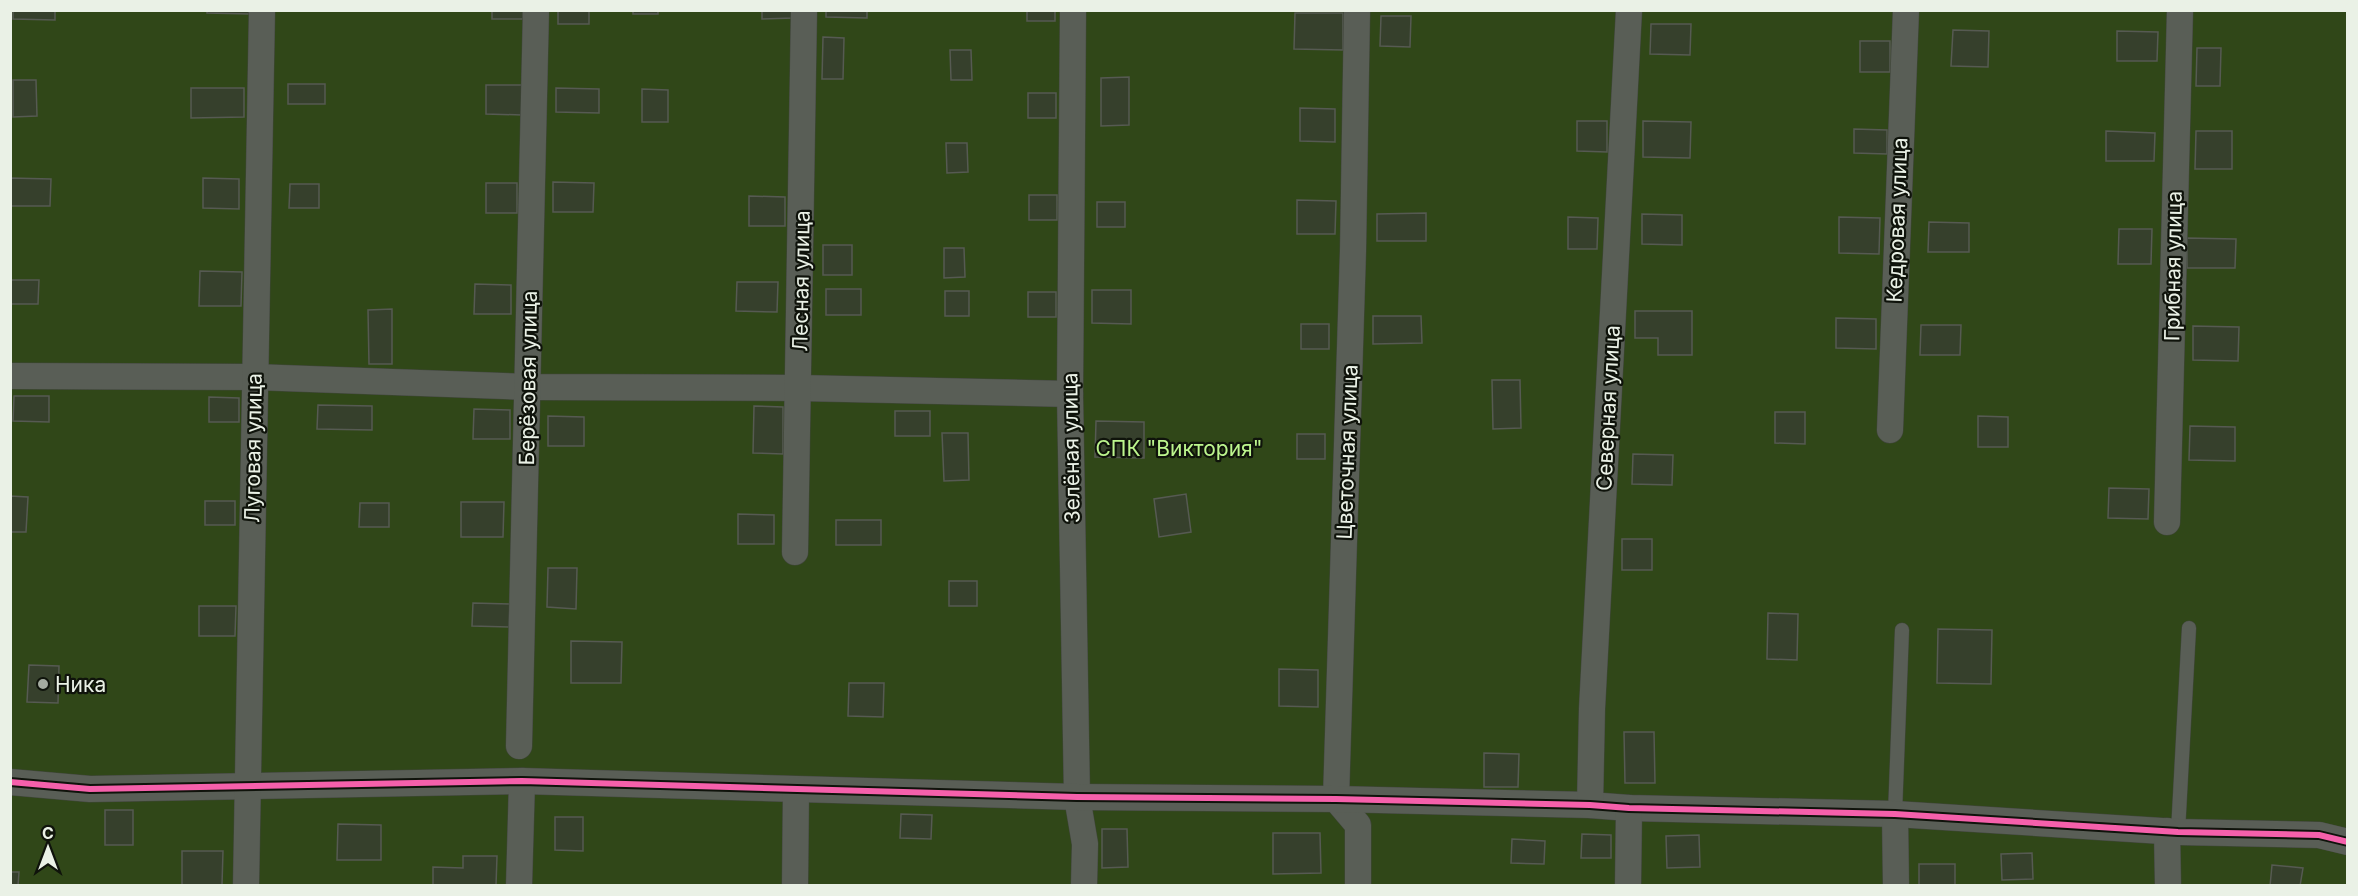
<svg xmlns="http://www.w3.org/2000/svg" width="2358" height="896" font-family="Inter,sans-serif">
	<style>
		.green { fill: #304718 }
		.building { fill: #36402c; stroke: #565a52; stroke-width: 1.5 }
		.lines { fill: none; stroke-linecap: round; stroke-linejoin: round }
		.service-casing { stroke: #41463d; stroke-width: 15 }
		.minor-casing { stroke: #41463d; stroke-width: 27 }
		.service { stroke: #595e56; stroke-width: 14 }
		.minor { stroke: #595e56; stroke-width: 26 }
		.cycleway-casing { stroke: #0f130b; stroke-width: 10 }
		.cycleway { stroke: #f560ab; stroke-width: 6 }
		.poi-dot { fill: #a4aba0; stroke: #0f130b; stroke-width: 2 }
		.labels { text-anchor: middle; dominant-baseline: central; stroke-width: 4.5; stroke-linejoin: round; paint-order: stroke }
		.street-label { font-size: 21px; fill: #eaf1e6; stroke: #0f130b }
		.park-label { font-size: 21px; fill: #bcf58d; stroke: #0f130b }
		.poi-label { font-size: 21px; fill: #eaf1e6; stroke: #0f130b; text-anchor: start }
	</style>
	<rect width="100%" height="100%" fill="#23281f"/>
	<polygon class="green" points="10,11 2347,11 2347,885 11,885"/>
	<g class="building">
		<polygon points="13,10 55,10 55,20 13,19"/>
		<polygon points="207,10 249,10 249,14 207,13"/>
		<rect x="492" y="10" width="31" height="9"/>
		<rect x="558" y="10" width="31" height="14"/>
		<rect x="633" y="10" width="25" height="4"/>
		<polygon points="762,10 792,10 793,18 762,19"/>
		<polygon points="826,10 867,10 867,18 826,17"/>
		<rect x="1027" y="10" width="28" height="11"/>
		<polygon points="1295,13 1343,13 1343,50 1294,49"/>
		<polygon points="1381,16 1411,16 1410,47 1380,46"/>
		<polygon points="1651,24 1691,24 1690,55 1650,54"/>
		<polygon points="1953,30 1989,31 1988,67 1951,66"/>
		<polygon points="2117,31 2158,32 2157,61 2117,61"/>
		<polygon points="823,37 844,38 843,79 822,79"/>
		<rect x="1860" y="41" width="30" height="31"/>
		<polygon points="2197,48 2221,48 2220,86 2196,86"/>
		<polygon points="950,50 971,50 972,80 951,80"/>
		<polygon points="1129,77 1129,125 1101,126 1101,78"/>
		<polygon points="13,80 36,80 37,116 13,117"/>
		<rect x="288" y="84" width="37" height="20"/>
		<polygon points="486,85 522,85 522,115 486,114"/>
		<polygon points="191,88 244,88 244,117 191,118"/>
		<polygon points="556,88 599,89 599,113 556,112"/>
		<polygon points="642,89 668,90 668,122 642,122"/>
		<rect x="1028" y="93" width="28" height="25"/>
		<polygon points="1300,108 1335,109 1335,142 1300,141"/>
		<polygon points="1577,121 1607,121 1607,152 1577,151"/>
		<polygon points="1643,121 1691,122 1690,158 1643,157"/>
		<polygon points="1854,129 1887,130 1887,154 1854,153"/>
		<polygon points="2106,131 2155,133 2154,161 2106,161"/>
		<polygon points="2196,131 2232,131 2232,169 2195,169"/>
		<polygon points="946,143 967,143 968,172 947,173"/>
		<polygon points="10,178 51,179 50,206 10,206"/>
		<polygon points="203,178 239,179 239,209 203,208"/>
		<polygon points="553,182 594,183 593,212 553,212"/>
		<rect x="486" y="183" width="31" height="30"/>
		<polygon points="290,184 319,184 319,208 289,208"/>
		<rect x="1029" y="195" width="28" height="25"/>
		<polygon points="749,196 785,197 785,226 749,226"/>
		<polygon points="1297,200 1336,201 1335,234 1297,234"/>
		<rect x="1097" y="202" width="28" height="25"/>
		<polygon points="1426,213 1426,241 1377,241 1377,214"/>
		<polygon points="1642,214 1682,215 1682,245 1642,244"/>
		<polygon points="1568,217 1598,218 1597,249 1568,249"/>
		<polygon points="1839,217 1880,218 1879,254 1839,253"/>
		<polygon points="1929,222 1969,223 1969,252 1928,252"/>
		<polygon points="2119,229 2152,229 2151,264 2118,264"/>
		<polygon points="2187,238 2236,239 2235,268 2187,268"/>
		<rect x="823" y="245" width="29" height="30"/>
		<polygon points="944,248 964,248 965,277 944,278"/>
		<polygon points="200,271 242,272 241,306 199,306"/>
		<polygon points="10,280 39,280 38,304 10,304"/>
		<polygon points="737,282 778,282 777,312 736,311"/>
		<polygon points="475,284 511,285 511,314 474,314"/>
		<rect x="826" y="289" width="35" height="26"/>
		<polygon points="1092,290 1131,290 1131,324 1092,323"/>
		<rect x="945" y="291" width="24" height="25"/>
		<rect x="1028" y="292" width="28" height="25"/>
		<polygon points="392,309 392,364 369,364 368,310"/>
		<polygon points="1635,311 1692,311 1692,355 1658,355 1658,338 1635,338"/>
		<polygon points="1373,316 1421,316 1422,343 1373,344"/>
		<polygon points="1836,318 1876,319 1876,349 1836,348"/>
		<rect x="1301" y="324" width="28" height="25"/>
		<polygon points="1921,325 1961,325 1960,355 1920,355"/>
		<polygon points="2193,326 2239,327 2238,361 2193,360"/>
		<polygon points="1492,380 1520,380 1521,428 1493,429"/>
		<polygon points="14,396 49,396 49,422 13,421"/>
		<polygon points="209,397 239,398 239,422 209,422"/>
		<polygon points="318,405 372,406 372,430 317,429"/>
		<polygon points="754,406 783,407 783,454 753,453"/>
		<polygon points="474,409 510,410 510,439 473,439"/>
		<rect x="895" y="411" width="35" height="25"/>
		<polygon points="1775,412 1805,412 1805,444 1775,443"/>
		<polygon points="548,416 584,417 584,446 548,446"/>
		<polygon points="1978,416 2008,417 2008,447 1978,447"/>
		<polygon points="1096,421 1144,422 1144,458 1095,457"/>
		<polygon points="2190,426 2235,427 2235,461 2189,460"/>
		<polygon points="942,433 968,433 969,480 944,481"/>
		<rect x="1297" y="434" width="28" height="25"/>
		<polygon points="1633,454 1673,455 1672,485 1632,484"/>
		<polygon points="2109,488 2149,489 2148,519 2108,518"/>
		<polygon points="1186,494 1191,532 1159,537 1154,499"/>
		<polygon points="10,496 28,497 26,532 10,532"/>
		<rect x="205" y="501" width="30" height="24"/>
		<polygon points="461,502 504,502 503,537 461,537"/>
		<polygon points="360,503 389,503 389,527 359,527"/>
		<polygon points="738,514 774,515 774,544 738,544"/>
		<rect x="836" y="520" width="45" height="25"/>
		<rect x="1622" y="539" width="30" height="31"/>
		<polygon points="548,568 577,568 576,609 547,607"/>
		<rect x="949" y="581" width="28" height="25"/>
		<polygon points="473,603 510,604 509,627 472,626"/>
		<polygon points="199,606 236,606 235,636 199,636"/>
		<polygon points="1768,613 1798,614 1797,660 1767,659"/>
		<polygon points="1938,629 1992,630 1991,684 1937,683"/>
		<polygon points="571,641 622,642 621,683 571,683"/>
		<polygon points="29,665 59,666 58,703 27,702"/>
		<polygon points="1279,669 1318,670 1318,707 1279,706"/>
		<polygon points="849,683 884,683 883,717 848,716"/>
		<polygon points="1624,732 1654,732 1655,783 1625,783"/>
		<polygon points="1484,753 1519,754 1518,787 1484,787"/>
		<rect x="105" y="810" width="28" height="35"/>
		<polygon points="901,814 932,815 931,839 900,838"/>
		<polygon points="555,817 583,817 583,851 555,850"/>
		<polygon points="338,824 381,825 381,860 337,860"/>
		<polygon points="1102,829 1127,829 1128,867 1102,868"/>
		<polygon points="1273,833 1320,833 1321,873 1273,874"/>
		<polygon points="1582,834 1611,835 1611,858 1581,858"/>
		<polygon points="1699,835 1700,867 1667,868 1666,836"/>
		<polygon points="1512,839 1545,841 1544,864 1511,863"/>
		<polygon points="182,851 223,851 222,885 182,885"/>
		<polygon points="2032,853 2033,879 2002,880 2001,854"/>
		<polygon points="463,856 497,856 496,886 433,886 433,867 463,868"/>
		<rect x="1919" y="864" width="36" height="22"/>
		<polygon points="2272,865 2303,868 2300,886 2270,886"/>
		<polygon points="10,872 19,872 18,886 10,886"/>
	</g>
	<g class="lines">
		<defs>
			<g id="service">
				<polyline points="1895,814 1902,630"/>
				<polyline points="2178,832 2189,628"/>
			</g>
			<g id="minor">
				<polyline points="1073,10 1070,394 1077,797 1085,844 1084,886"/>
				<polyline points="1357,10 1353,251 1336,799 1358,825 1358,886"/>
				<polyline points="10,376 254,377 529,387 799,388 1070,394"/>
				<polyline points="1890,430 1906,10"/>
				<polyline points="2167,522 2180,10"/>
				<polyline points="795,552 804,10"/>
				<polyline points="519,746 536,10"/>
				<polyline points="10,782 90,789 522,781 1077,797 1336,799 1590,805 1629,808 1895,814 2178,832 2319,835 2348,842"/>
				<polyline points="1590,805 1592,709 1629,10"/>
				<polyline points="1895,814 1896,886"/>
				<polyline points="2167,831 2168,886"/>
				<polyline points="246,886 262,10"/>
				<polyline points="519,886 522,781"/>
				<polyline points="795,886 796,790"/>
				<polyline points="1628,886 1629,808"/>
			</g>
		</defs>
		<use href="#service" class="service-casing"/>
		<use href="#minor" class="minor-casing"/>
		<use href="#service" class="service"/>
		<use href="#minor" class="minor"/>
		<defs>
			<polyline id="cycleway" points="10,782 90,789 522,781 1077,797 1336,799 1590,805 1629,808 1895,814 2178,832 2319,835 2348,842"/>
		</defs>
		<use href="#cycleway" class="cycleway-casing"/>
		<use href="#cycleway" class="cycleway"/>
	</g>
	<circle class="poi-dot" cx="43" cy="684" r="6"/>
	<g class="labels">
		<g class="street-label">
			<text transform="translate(1897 220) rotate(-88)">Кедровая улица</text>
			<text transform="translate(2173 266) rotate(-89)">Грибная улица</text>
			<text transform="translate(801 281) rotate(-89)">Лесная улица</text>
			<text transform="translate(528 378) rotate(-89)">Берёзовая улица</text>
			<text transform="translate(1608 408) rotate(-87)">Северная улица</text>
			<text transform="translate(253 448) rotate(-89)">Луговая улица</text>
			<text transform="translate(1071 448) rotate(-91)">Зелёная улица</text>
			<text transform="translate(1347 452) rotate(-88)">Цветочная улица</text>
		</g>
		<g class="park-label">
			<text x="1179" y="448">СПК "Виктория"</text>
		</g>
		<g class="poi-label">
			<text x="55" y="684">Ника</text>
		</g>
	</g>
	<rect width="2358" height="896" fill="none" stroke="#eaf1e6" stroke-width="24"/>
	<g transform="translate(48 848)" stroke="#0f130b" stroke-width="4.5" paint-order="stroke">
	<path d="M0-4.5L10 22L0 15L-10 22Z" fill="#eaf1e6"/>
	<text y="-9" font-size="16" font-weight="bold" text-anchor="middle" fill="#eaf1e6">С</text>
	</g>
</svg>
